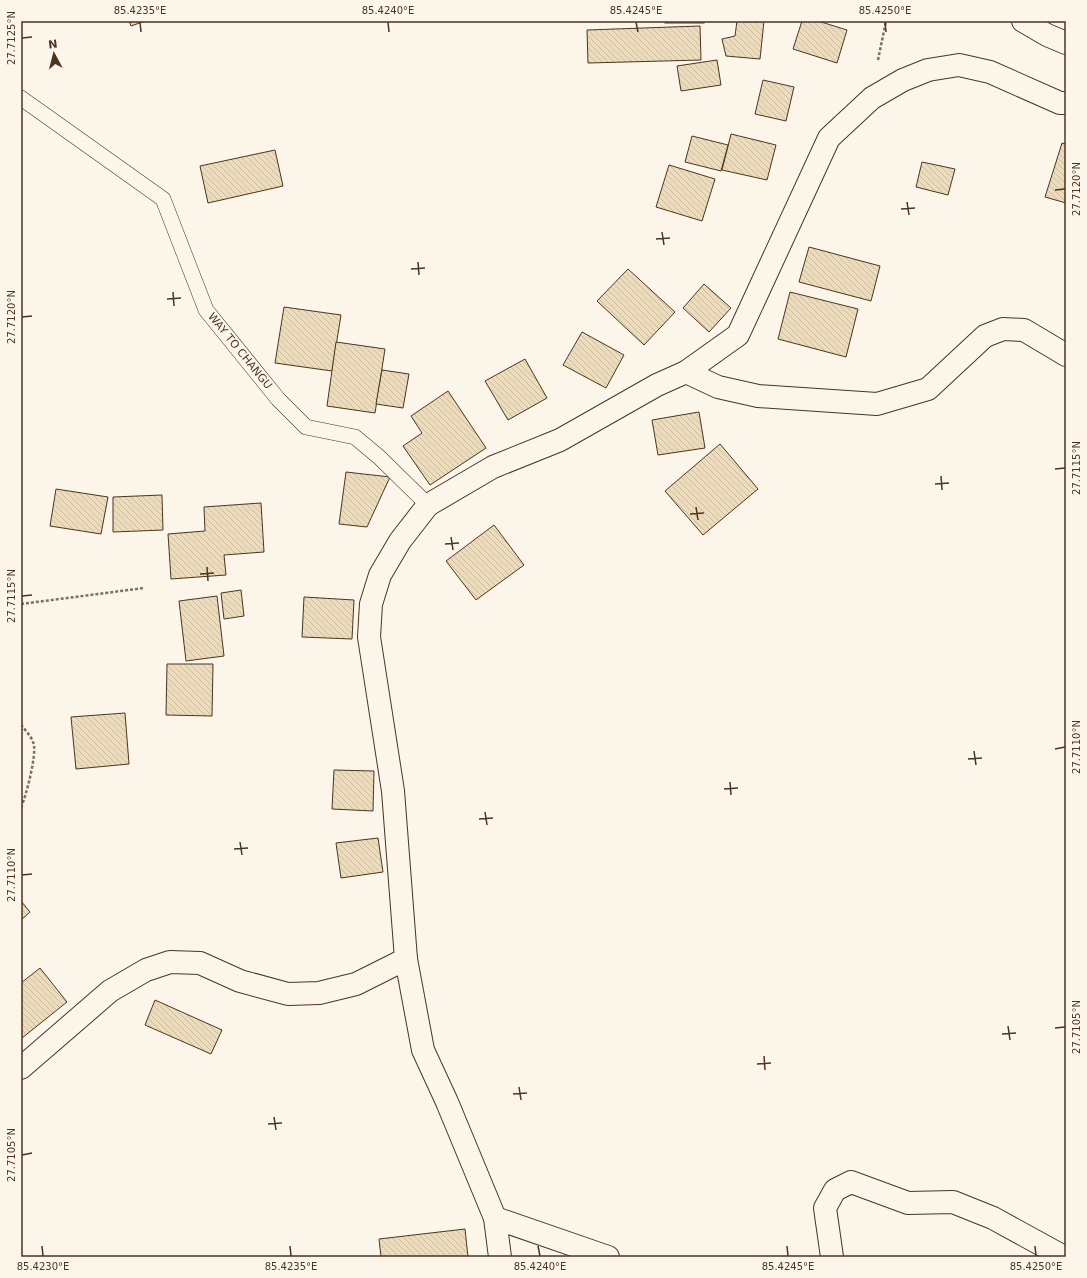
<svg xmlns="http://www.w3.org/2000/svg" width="1087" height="1278" font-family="'DejaVu Sans',sans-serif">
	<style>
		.building { fill: url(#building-back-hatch); stroke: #4a3520 }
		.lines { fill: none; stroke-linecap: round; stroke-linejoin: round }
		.service-casing { stroke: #4a3520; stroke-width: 16 }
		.minor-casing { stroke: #4a3520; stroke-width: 24 }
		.tertiary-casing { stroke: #4a3520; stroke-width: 24 }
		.secondary-casing { stroke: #4a3520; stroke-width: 24 }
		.path { stroke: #7f6f5c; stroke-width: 2.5; stroke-dasharray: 3 2; stroke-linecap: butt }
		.service { stroke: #fbf6e9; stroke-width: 15 }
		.minor { stroke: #fbf6e9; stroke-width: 22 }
		.tertiary { stroke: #fbf6e9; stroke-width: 22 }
		.secondary { stroke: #fbf6e9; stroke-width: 22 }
		.ticks { fill: none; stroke: #4a3520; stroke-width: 1.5 }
		.labels { text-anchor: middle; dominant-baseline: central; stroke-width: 3; stroke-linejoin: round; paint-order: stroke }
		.street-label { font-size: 11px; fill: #4a3520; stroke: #fbf6e9 }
		.neatline { fill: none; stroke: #4a3520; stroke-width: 1.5 }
		.ticks-label { font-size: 10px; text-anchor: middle; fill: #4a3520 }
	</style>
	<defs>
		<pattern id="building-back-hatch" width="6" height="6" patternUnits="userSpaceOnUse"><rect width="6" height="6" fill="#ecdcbc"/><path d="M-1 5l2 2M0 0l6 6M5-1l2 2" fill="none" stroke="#ccbda1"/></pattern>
	</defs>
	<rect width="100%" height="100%" fill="#fbf6e9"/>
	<g class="building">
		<polygon points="129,21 145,21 131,26"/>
		<rect x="665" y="21" width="39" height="2"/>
		<polygon points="737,21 764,21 760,59 726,56 722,39 735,36"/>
		<polygon points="802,21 818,21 847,30 837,63 793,49"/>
		<polygon points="700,26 701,60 588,63 587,30"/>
		<polygon points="717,60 721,85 681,91 677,66"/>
		<polygon points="763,80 794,87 786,121 755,114"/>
		<polygon points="731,134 776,145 767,180 722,170"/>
		<polygon points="692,136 728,145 721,171 685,162"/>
		<polygon points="1062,143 1066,144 1066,203 1045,197"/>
		<polygon points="275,150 283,186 208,203 200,166"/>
		<polygon points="922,162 955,169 948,195 916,187"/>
		<polygon points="669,165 715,179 702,221 656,207"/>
		<polygon points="809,247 880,266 871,301 799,282"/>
		<polygon points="628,269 675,312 644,345 597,301"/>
		<polygon points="704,284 731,308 709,332 683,308"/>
		<polygon points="790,292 858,309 846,357 778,339"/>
		<polygon points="284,307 341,315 332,371 275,363"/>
		<polygon points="582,332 624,355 606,388 563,365"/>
		<polygon points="336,342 385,349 375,413 327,406"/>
		<polygon points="525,359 547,398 508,420 485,381"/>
		<polygon points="382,370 409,374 403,408 376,404"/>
		<polygon points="448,391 486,448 430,485 403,446 422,433 411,416"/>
		<polygon points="699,412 705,448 658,455 652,420"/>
		<polygon points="720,444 758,489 703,535 665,491"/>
		<polygon points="346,472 390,477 367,527 339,524"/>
		<polygon points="56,489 108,497 101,534 50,526"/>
		<polygon points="162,495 163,530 113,532 113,497"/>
		<polygon points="261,503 264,552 224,555 226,575 171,579 168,534 205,531 204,507"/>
		<polygon points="494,525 524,565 476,600 446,561"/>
		<polygon points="241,590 244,616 224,619 221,593"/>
		<polygon points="217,596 224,656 186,661 179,601"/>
		<polygon points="304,597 354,600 352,639 302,637"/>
		<polygon points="167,664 213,664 212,716 166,715"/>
		<polygon points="125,713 129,764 76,769 71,717"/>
		<polygon points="334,770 374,771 373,811 332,809"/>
		<polygon points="378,838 383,872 341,878 336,843"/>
		<polygon points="21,901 30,912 21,920"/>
		<polygon points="40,968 67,1002 22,1038 21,1037 21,983"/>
		<polygon points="155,1000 222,1030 211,1054 145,1025"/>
		<polygon points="465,1229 468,1257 381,1257 379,1239"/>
	</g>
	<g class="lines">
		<defs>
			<polyline id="service" points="21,98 163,199 206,310 278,399 306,427 355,437 379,457 428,505"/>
			<g id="minor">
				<polyline points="1023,21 1047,35 1066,43"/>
				<polyline points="686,372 718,387 758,396 877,404 928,389 985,336 1003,329 1024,330 1066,355"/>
				<polyline points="21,1068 110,991 146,970 170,962 200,963 240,981 288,994 319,993 356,984 406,959"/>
				<polyline points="495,1218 608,1257"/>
				<polyline points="832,1257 825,1208 835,1190 851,1182 908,1203 953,1202 993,1218 1064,1257"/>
			</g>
			<polyline id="tertiary" points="428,505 493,467 560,440 657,385 686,372 738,335 829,138 872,98 903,80 928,70 959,65 990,72 1060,103 1066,103"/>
			<polyline id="secondary" points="428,505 400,541 380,575 371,604 369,637 393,791 406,959 423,1050 447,1102 495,1218 500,1257"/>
		</defs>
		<use href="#service" class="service-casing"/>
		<use href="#minor" class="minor-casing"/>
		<use href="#tertiary" class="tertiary-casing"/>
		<use href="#secondary" class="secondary-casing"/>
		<g class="path">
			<polyline points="878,60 886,21"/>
			<polyline points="21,604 144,588"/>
			<path d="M21,725C26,731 33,738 34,746C36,757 26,797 21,807"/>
		</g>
		<use href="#service" class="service"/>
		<use href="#minor" class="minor"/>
		<use href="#tertiary" class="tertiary"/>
		<use href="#secondary" class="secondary"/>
	</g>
	<path class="ticks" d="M140,22L141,32M388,22L389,32M636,22L638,32M885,22L886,32M22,38L32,37M1055,190L1065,189M907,202L909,215M901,209L915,208M662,232L664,245M656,239L670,238M418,262L419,275M411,269L425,268M173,292L174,306M167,299L181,298M22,317L32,316M1055,469L1065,468M941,476L942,490M935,484L949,483M696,507L698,520M690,514L704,513M451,537L453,550M445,544L459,543M207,567L208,581M200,574L214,573M22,596L32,595M1055,749L1065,747M974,751L976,765M968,759L982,758M730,782L731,795M724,789L738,788M485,812L487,825M479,819L493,818M240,842L242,855M234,849L248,848M22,875L32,874M1008,1026L1010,1040M1055,1028L1065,1027M1002,1034L1016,1033M764,1056L765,1070M757,1064L771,1063M519,1087L521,1100M513,1094L527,1093M274,1117L276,1130M268,1124L282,1123M22,1155L32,1153M42,1246L43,1256M290,1246L291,1256M538,1246L540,1256M787,1246L788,1256M1035,1246L1036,1256"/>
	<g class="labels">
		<g class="street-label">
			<text transform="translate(240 351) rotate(51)">WAY TO CHANGU</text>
		</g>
	</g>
	<rect width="1087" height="1278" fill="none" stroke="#fbf6e9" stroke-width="44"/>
	<g transform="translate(54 54) rotate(353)" stroke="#fbf6e9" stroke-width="3" paint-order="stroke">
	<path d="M0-3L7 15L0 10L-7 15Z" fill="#4a3520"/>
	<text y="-6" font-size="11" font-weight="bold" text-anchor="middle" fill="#4a3520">N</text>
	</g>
	<rect x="22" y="22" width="1043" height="1234" class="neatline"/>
	<g class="ticks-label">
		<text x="140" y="14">85.4235°E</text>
		<text x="388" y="14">85.4240°E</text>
		<text x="636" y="14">85.4245°E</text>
		<text x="885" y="14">85.4250°E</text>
		<text transform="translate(11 38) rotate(-90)" y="4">27.7125°N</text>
		<text transform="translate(1076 189) rotate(-90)" y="4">27.7120°N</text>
		<text transform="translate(11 317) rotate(-90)" y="4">27.7120°N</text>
		<text transform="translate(1076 468) rotate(-90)" y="4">27.7115°N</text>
		<text transform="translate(11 596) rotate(-90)" y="4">27.7115°N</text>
		<text transform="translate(1076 747) rotate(-90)" y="4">27.7110°N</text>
		<text transform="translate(11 875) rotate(-90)" y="4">27.7110°N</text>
		<text transform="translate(1076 1027) rotate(-90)" y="4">27.7105°N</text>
		<text transform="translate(11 1155) rotate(-90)" y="4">27.7105°N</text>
		<text x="43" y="1270">85.4230°E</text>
		<text x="291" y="1270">85.4235°E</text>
		<text x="540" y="1270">85.4240°E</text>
		<text x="788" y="1270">85.4245°E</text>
		<text x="1036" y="1270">85.4250°E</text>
	</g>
</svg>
